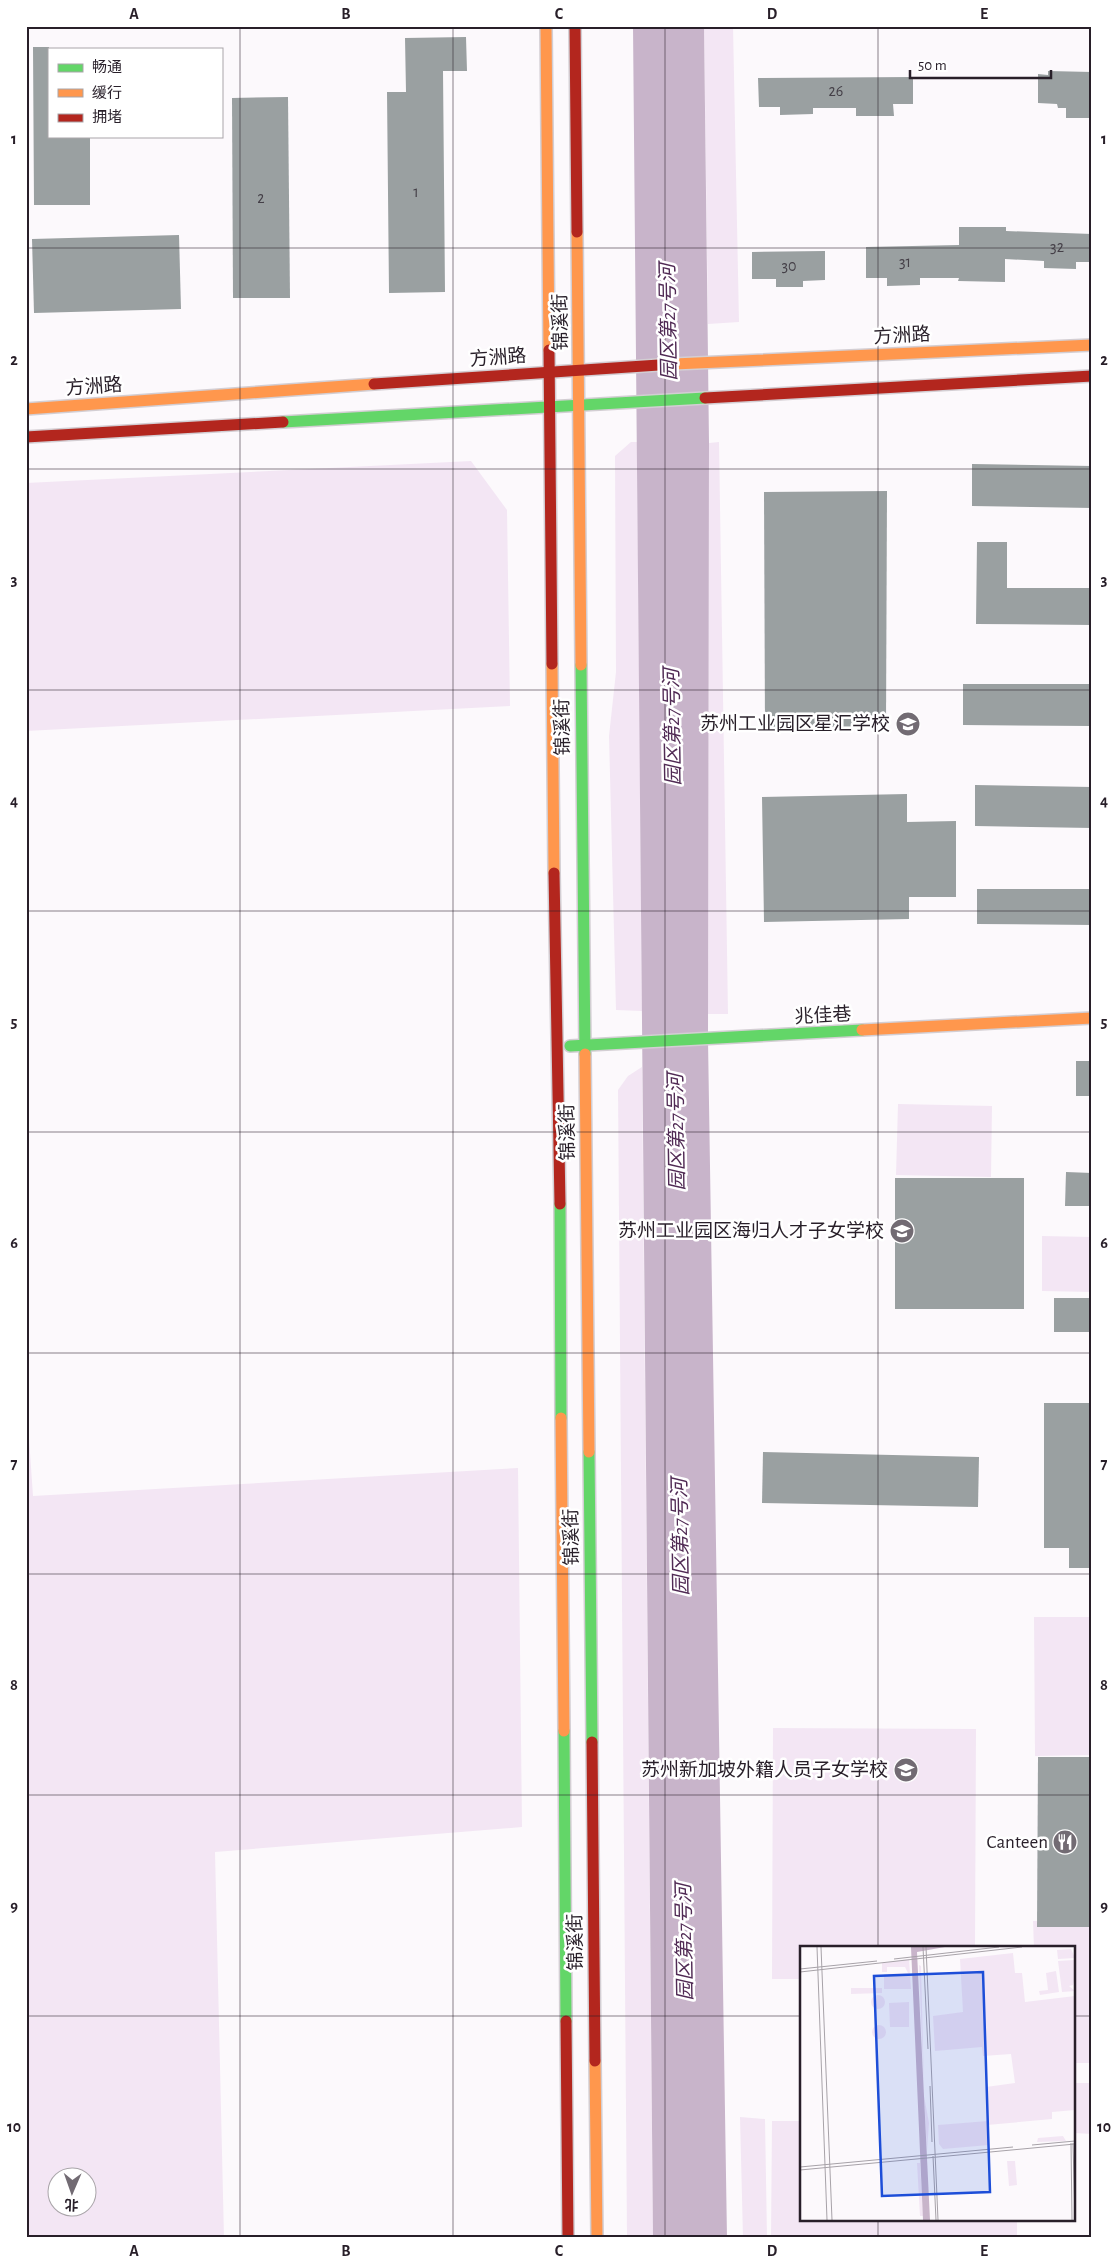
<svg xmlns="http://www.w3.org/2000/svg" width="1118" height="2264" font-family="'Alegreya Sans','Noto Sans SC',sans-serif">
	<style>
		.green { fill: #f3e6f4; fill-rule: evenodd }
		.water { fill: #c8b4ca }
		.building { fill: #9aa0a1 }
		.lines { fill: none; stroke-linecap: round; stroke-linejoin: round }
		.fast-casing { stroke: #d3ced3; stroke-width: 14 }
		.slow-casing { stroke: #d3ced3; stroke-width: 14 }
		.jam-casing { stroke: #d3ced3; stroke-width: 14 }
		.fast { stroke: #63d668; stroke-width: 11 }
		.slow { stroke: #ff974d; stroke-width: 11 }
		.jam { stroke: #b3261e; stroke-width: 11 }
		.grid { fill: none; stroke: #281f29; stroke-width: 1; stroke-opacity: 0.55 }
		.labels { text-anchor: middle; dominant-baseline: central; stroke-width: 5; stroke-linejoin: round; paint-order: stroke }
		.number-label { font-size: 16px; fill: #443f47 }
		.street-label { font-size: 19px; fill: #281f29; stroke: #fff }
		.poi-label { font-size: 19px; fill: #281f29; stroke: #fff; text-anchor: end }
		.water-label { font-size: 20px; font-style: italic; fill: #502a54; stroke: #fff }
		.inset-road { fill: none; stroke: #a7a2a8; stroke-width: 1 }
		.view { fill: #1d4ed8; fill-opacity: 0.15; stroke: #1d4ed8; stroke-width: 2.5 }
		.inset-edge { fill: none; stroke: #281f29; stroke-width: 2.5 }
		.neatline { fill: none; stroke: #281f29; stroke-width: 2 }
		.grid-label { font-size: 16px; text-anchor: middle; font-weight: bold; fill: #281f29 }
	</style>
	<rect width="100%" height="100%" fill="#fcf9fc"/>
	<g class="green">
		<polygon points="704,26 733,26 739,322 708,324"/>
		<polygon points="631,442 637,442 642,1011 616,1010 609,736 616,672 615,456"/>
		<polygon points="719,442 728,1014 708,1014 709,443"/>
		<polygon points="471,461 507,510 510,706 26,731 26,483"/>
		<polygon points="642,1067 653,2238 627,2238 618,1090 628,1076"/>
		<polygon points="898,1104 992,1106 991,1177 896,1175"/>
		<polygon points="1042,1236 1092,1237 1092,1292 1042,1291"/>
		<path d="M26,1395L33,1496L518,1468L522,1827L215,1852L224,2238H26ZM58,2176H88V2206H58Z"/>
		<polygon points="1034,1617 1092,1617 1092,1755 1035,1756"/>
		<polygon points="773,1728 976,1729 975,1948 802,1948 802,1979 772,1979"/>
		<polygon points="1092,1920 1092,2063 1074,2063 1074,1948 1034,1948 1033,1921"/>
		<polygon points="1074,2083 1092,2083 1092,2134 1074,2133"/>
		<polygon points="740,2117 765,2119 767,2238 743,2238"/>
		<polygon points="772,2121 802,2121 802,2220 1017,2220 1017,2238 771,2238"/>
	</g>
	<polygon class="water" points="633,26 704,26 709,443 708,1040 727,2238 653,2238"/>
	<g class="building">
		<polygon points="466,37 467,71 443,71 445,292 389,293 387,92 406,92 405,38"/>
		<polygon points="33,47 49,47 49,136 90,136 90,205 34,205"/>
		<polygon points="1048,71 1092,72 1092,118 1066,118 1066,108 1058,108 1057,104 1038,103 1038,74 1048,75"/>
		<polygon points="913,77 913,104 893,104 894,116 856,116 856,108 813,108 813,114 780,115 780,107 759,107 758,78"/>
		<polygon points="288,97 290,298 233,298 232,98"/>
		<polygon points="959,227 1006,227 1006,231 1092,234 1092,262 1076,262 1076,269 1044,268 1044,261 1005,259 1005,282 958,281 959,278 920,278 920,285 887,286 887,278 866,278 866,247 959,245"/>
		<polygon points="179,235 181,309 34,313 32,239"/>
		<polygon points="825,251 825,280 803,281 803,287 776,287 776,279 752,279 752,252"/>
		<polygon points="972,464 1092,466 1092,508 972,506"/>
		<polygon points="887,491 886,727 765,727 764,492"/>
		<polygon points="977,542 1007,542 1007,588 1092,588 1092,625 976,624"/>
		<polygon points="963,684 1092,684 1092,726 963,725"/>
		<polygon points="975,785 1092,787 1092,828 975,826"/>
		<polygon points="907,794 907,822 956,821 956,897 909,897 909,919 764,922 762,797"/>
		<polygon points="977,889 1092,889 1092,925 977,924"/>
		<rect x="1076" y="1061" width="16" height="35"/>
		<polygon points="1066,1172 1092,1173 1092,1206 1065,1206"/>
		<rect x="895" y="1178" width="129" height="131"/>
		<rect x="1054" y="1298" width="38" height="34"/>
		<polygon points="1044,1403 1092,1403 1092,1568 1069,1568 1069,1548 1044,1548"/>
		<polygon points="763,1452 979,1457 978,1507 762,1503"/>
		<polygon points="1038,1757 1092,1757 1092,1927 1037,1927"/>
	</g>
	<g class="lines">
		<defs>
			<g id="fast">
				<polyline points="283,422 705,398"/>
				<polyline points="581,665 585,1054"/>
				<polyline points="570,1046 862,1030"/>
				<polyline points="560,1204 561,1418"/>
				<polyline points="589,1452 592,1742"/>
				<polyline points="564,1731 566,2021"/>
			</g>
			<g id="slow">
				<polyline points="546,26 549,350"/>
				<polyline points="577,232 581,665"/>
				<polyline points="674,364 1092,345"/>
				<polyline points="26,409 374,384"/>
				<polyline points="552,664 554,873"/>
				<polyline points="862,1030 1092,1018"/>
				<polyline points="585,1054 589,1452"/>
				<polyline points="561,1418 564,1731"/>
				<polyline points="595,2061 597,2238"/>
			</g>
			<g id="jam">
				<polyline points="575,26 577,232"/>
				<polyline points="549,350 552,664"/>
				<polyline points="374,384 674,364"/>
				<polyline points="705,398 1092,376"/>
				<polyline points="26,437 283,422"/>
				<polyline points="554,873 560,1204"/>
				<polyline points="592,1742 595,2061"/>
				<polyline points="566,2021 568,2238"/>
			</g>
		</defs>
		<use href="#fast" class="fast-casing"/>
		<use href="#slow" class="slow-casing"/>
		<use href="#jam" class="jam-casing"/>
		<use href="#fast" class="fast"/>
		<use href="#slow" class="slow"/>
		<use href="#jam" class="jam"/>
	</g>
	<path class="grid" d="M240,26V2238M453,26V2238M665,26V2238M878,26V1948M26,248H1092M26,469H1092M26,690H1092M26,911H1092M26,1132H1092M26,1353H1092M26,1574H1092M26,1795H1092M26,2016H802M1074,2016H1092M878,2220V2238"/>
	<defs>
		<symbol id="school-disc" viewBox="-11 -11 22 22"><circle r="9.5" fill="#726b73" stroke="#fff"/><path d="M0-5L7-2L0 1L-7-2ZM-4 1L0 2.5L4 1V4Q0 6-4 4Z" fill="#fff"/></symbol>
		<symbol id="restaurant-disc" viewBox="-11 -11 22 22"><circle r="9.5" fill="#726b73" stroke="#fff"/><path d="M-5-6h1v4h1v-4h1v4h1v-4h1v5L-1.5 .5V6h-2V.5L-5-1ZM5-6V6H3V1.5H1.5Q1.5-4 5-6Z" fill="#fff"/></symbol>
	</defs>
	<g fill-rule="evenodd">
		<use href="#school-disc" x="894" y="710" width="28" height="28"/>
		<use href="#school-disc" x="888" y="1217" width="28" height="28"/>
		<use href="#school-disc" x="892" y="1756" width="28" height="28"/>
		<use href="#restaurant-disc" x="1051" y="1828" width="28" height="28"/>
	</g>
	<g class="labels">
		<g class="number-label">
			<text x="836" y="91">26</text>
			<text x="416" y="192">1</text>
			<text x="261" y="198">2</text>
			<text x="1057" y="247">32</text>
			<text x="905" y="262">31</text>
			<text x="789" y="266">30</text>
		</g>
		<g class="street-label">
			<text transform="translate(561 322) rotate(-91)">锦溪街</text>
			<text transform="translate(902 336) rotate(-3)">方洲路</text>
			<text transform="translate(498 358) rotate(-4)">方洲路</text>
			<text transform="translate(94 387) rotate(-4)">方洲路</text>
			<text transform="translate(563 727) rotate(-91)">锦溪街</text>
			<text transform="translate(823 1016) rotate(-3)">兆佳巷</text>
			<text transform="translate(568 1132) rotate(-91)">锦溪街</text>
			<text transform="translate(572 1537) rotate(-91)">锦溪街</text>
			<text transform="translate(576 1942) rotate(-91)">锦溪街</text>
		</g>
		<g class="poi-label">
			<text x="890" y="724">苏州工业园区星汇学校</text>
			<text x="884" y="1231">苏州工业园区海归人才子女学校</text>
			<text x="888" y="1770">苏州新加坡外籍人员子女学校</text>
			<text x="1048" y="1842">Canteen</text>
		</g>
		<g class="water-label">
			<text transform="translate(669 322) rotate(-91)">园区第27号河</text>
			<text transform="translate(673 727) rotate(-91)">园区第27号河</text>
			<text transform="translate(677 1132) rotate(-91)">园区第27号河</text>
			<text transform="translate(681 1537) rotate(-91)">园区第27号河</text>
			<text transform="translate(685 1942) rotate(-91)">园区第27号河</text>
		</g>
	</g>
	<g transform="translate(800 1946)">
		<rect width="275" height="275" fill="#fcf9fc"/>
		<path d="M271,3L275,12L258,13L257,4ZM213,7L215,27H222L225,56L275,50V164L252,166V173L187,179L189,199L143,203L139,198L138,179L188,175L186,141L215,137L211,108L183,110L182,101L135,105L133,70L163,66L160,13ZM109,13L111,43H84V28L108,27L105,21H87V26H82V17ZM274,14L275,31L273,39L269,40L275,45L262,46L258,15ZM119,19L121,20L124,144ZM256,25L259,46L240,49L239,45L248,44L246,27ZM51,42H82V47L51,48ZM71 56a7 7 0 1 1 14 0a7 7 0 1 1-14 0ZM109,56V81H90L89,57ZM72 86a7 7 0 1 1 14 0a7 7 0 1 1-14 0ZM124,150L129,177L127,205ZM263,190L266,195L237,196L238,192ZM207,215H215L217,239L209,240ZM117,217H120L123,270H120Z" fill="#f3e6f4"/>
		<path d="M111,1H145L117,6L130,274H123Z" fill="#c8b4ca"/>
		<path class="inset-road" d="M17,1L27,274M21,1L32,274M123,1L128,103M126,1L138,274M94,13L199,1M0,23L77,15M0,26L222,1M130,140L132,196M271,197L272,274M273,197L275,274M232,199L275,195M133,210L136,274M0,221L213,201M0,224L275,198"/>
		<path class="view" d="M183,26L190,246L82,250L74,30Z"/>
		<rect width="275" height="275" class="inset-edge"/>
	</g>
	<rect width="1118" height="2264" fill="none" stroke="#ffffff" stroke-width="55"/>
	<rect x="48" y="48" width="175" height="90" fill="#ffffff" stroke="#a9a5a9"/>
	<rect x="58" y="64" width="25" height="8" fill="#63d668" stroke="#a9a5a9"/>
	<text x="92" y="72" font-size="15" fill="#281f29">畅通</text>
	<rect x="58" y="89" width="25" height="8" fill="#ff974d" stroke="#a9a5a9"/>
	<text x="92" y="98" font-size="15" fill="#281f29">缓行</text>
	<rect x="58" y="114" width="25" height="8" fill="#b3261e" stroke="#a9a5a9"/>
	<text x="92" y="122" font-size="15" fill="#281f29">拥堵</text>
	<g transform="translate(72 2192) rotate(182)"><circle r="24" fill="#ffffff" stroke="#a9a5a9"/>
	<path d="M0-4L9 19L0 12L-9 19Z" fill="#726b73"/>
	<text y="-8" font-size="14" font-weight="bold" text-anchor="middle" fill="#281f29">北</text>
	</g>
	<path d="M910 70v8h141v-8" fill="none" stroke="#281f29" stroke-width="2.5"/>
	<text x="918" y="70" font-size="15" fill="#281f29" stroke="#ffffff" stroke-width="4" paint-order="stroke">50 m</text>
	<rect x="28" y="28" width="1062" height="2208" class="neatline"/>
	<g class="grid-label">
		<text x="134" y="19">A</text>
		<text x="346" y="19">B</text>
		<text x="559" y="19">C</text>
		<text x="772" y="19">D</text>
		<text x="984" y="19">E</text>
		<text x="14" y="144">1</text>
		<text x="1104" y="144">1</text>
		<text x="14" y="365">2</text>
		<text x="1104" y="365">2</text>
		<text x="14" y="585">3</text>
		<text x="1104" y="585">3</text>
		<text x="14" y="806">4</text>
		<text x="1104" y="806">4</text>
		<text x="14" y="1027">5</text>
		<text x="1104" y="1027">5</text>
		<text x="14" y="1248">6</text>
		<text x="1104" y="1248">6</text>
		<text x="14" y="1469">7</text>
		<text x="1104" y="1469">7</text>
		<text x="14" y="1690">8</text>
		<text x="1104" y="1690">8</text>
		<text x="14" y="1911">9</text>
		<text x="1104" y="1911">9</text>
		<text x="14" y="2132">10</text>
		<text x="1104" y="2132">10</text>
		<text x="134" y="2256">A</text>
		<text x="346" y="2256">B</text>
		<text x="559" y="2256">C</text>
		<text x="772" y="2256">D</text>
		<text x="984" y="2256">E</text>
	</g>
</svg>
